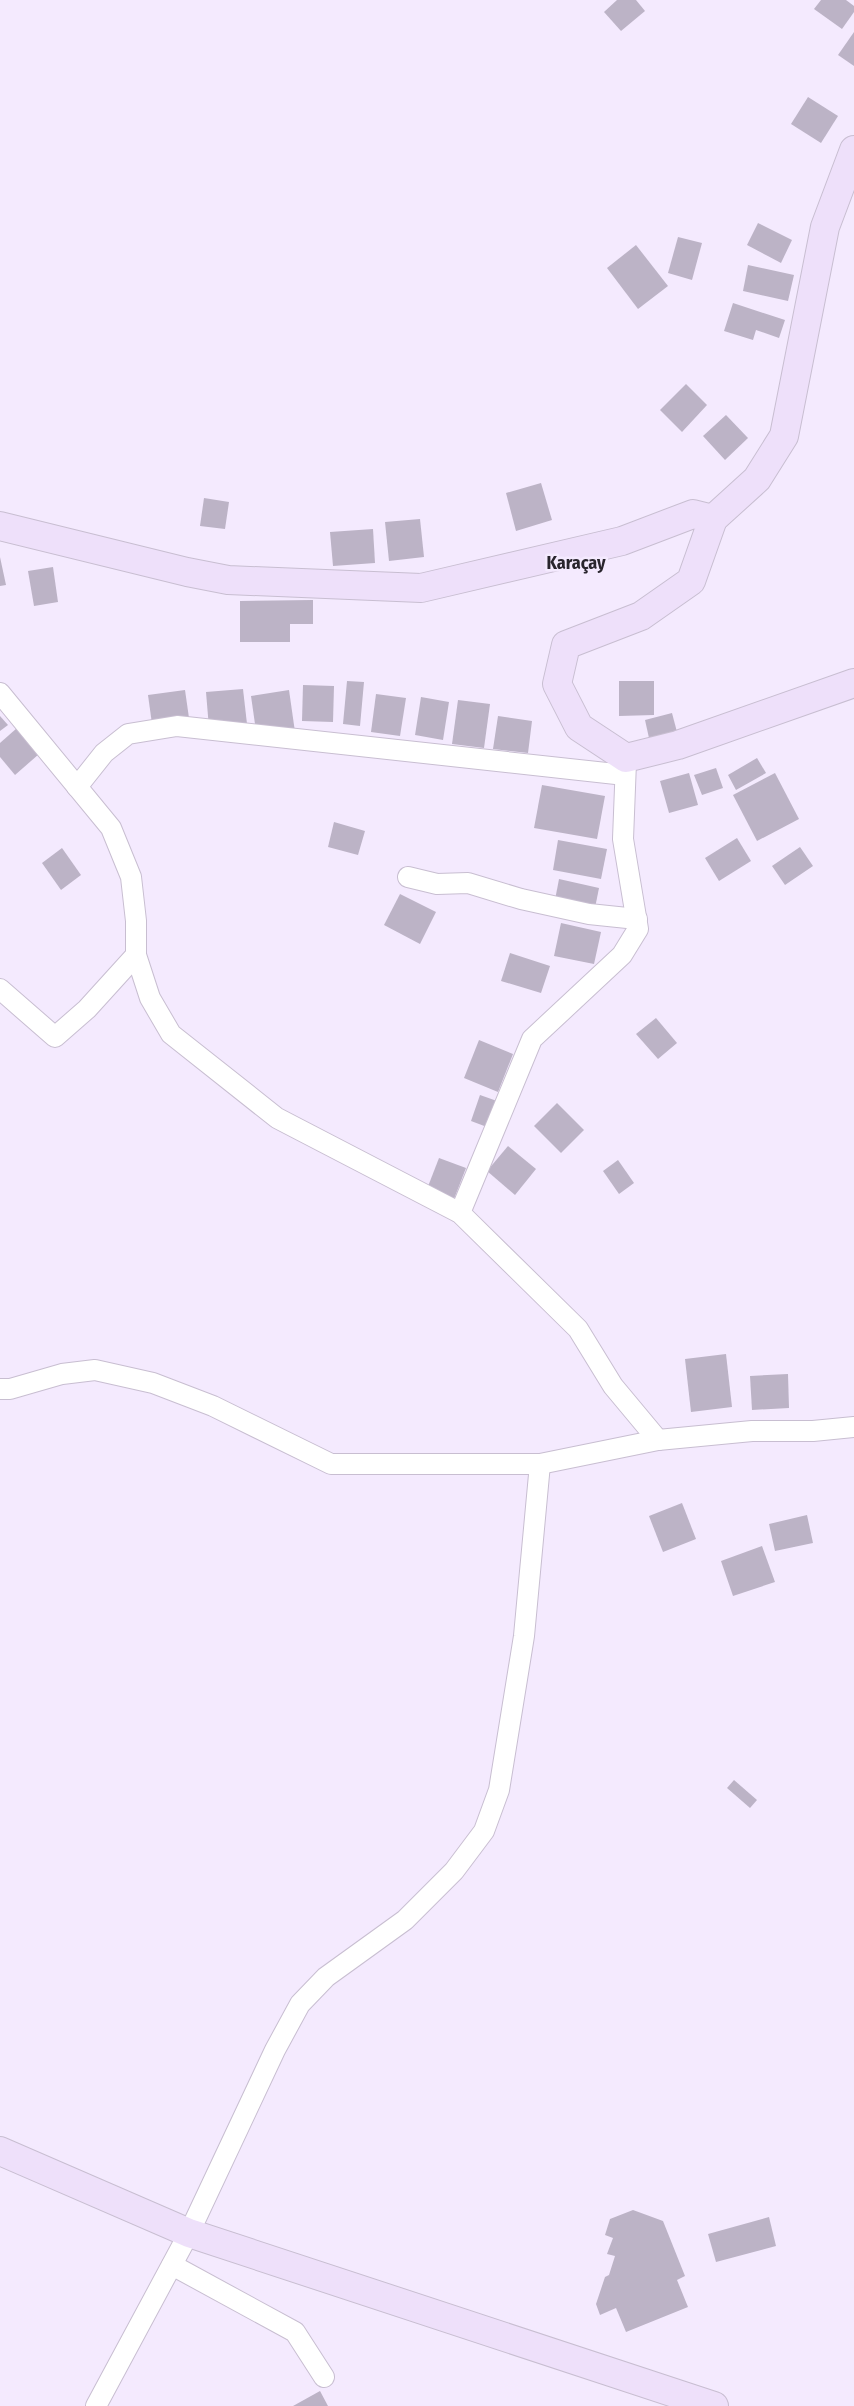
<svg xmlns="http://www.w3.org/2000/svg" width="854" height="2406" font-family="'Fira Sans Condensed',sans-serif">
	<style>
		.building { fill: #bcb3c6 }
		.lines { fill: none; stroke-linecap: round; stroke-linejoin: round }
		.street-casing { stroke: #c8bed1; stroke-width: 22 }
		.secondary-casing { stroke: #c8bed1; stroke-width: 30 }
		.street { stroke: #fff; stroke-width: 20 }
		.secondary { stroke: #eee0fa; stroke-width: 28 }
		.labels { text-anchor: middle; dominant-baseline: central; stroke-width: 5; stroke-linejoin: round; paint-order: stroke }
		.quarter-label { font-size: 18px; font-weight: bold; fill: #29252d; stroke: #f4eafe }
	</style>
	<rect width="100%" height="100%" fill="#f4eafe"/>
	<g class="building">
		<polygon points="617,0 636,0 645,11 621,31 604,12"/>
		<polygon points="821,0 846,0 854,6 854,12 842,29 814,9"/>
		<polygon points="854,32 854,66 838,55"/>
		<polygon points="808,97 838,116 821,143 791,124"/>
		<polygon points="758,223 792,240 781,263 747,245"/>
		<polygon points="678,237 702,243 692,280 668,273"/>
		<polygon points="636,245 668,286 638,309 607,268"/>
		<polygon points="748,265 794,275 788,301 743,291"/>
		<polygon points="733,303 785,320 779,338 756,330 753,340 724,331"/>
		<polygon points="686,384 707,405 682,432 660,410"/>
		<polygon points="726,415 748,438 725,460 703,436"/>
		<polygon points="541,483 552,520 516,531 506,493"/>
		<polygon points="204,498 229,502 225,529 200,526"/>
		<polygon points="420,519 424,557 389,561 385,522"/>
		<polygon points="373,529 375,563 333,566 330,532"/>
		<polygon points="0,557 6,585 0,586"/>
		<polygon points="53,567 58,602 34,606 28,571"/>
		<polygon points="313,600 313,624 290,624 290,642 240,642 240,601"/>
		<polygon points="347,681 364,682 360,726 343,724"/>
		<polygon points="619,681 654,681 654,715 619,716"/>
		<polygon points="303,685 334,686 333,722 302,721"/>
		<polygon points="243,689 247,724 209,728 206,692"/>
		<polygon points="185,690 189,718 152,724 148,695"/>
		<polygon points="289,690 295,732 257,738 251,696"/>
		<polygon points="376,694 406,698 400,736 371,732"/>
		<polygon points="421,697 449,702 443,740 415,735"/>
		<polygon points="458,700 490,704 484,748 452,744"/>
		<polygon points="672,713 677,732 649,738 645,720"/>
		<polygon points="0,716 8,725 0,731"/>
		<polygon points="498,716 532,721 528,753 493,749"/>
		<polygon points="17,728 39,754 15,775 0,757 0,743"/>
		<polygon points="757,758 766,773 736,790 728,775"/>
		<polygon points="716,768 723,788 702,795 694,775"/>
		<polygon points="689,773 698,805 669,813 660,781"/>
		<polygon points="775,773 799,819 757,841 733,795"/>
		<polygon points="542,785 605,796 597,839 534,828"/>
		<polygon points="334,822 365,831 358,855 328,847"/>
		<polygon points="737,838 751,861 719,881 705,858"/>
		<polygon points="558,840 607,849 601,879 553,870"/>
		<polygon points="800,847 813,866 785,885 772,866"/>
		<polygon points="62,848 81,875 61,890 42,863"/>
		<polygon points="559,879 599,888 595,908 555,900"/>
		<polygon points="400,894 436,912 420,944 384,925"/>
		<polygon points="561,923 601,932 594,964 554,956"/>
		<polygon points="510,953 550,966 541,993 501,981"/>
		<polygon points="656,1018 677,1043 658,1059 636,1034"/>
		<polygon points="479,1040 513,1054 498,1092 464,1078"/>
		<polygon points="480,1095 497,1101 487,1127 471,1121"/>
		<polygon points="557,1103 584,1130 561,1153 534,1126"/>
		<polygon points="508,1146 536,1169 515,1195 487,1171"/>
		<polygon points="439,1158 466,1168 454,1199 427,1189"/>
		<polygon points="618,1160 634,1183 619,1194 603,1171"/>
		<polygon points="726,1354 732,1407 691,1412 685,1359"/>
		<polygon points="788,1374 789,1408 752,1410 750,1376"/>
		<polygon points="682,1503 696,1539 663,1552 649,1516"/>
		<polygon points="807,1515 813,1543 775,1551 769,1524"/>
		<polygon points="762,1546 775,1582 733,1596 721,1561"/>
		<polygon points="734,1780 757,1800 750,1808 727,1788"/>
		<polygon points="633,2210 663,2221 685,2276 677,2280 688,2307 626,2332 616,2308 600,2315 596,2304 605,2277 609,2275 615,2256 607,2254 613,2238 605,2235 610,2219"/>
		<polygon points="769,2217 776,2246 716,2262 708,2234"/>
		<polygon points="320,2391 328,2406 293,2406"/>
	</g>
	<g class="lines">
		<defs>
			<g id="street">
				<polyline points="0,693 111,828 131,877 136,921 136,955 150,998 171,1034 277,1118 460,1213 578,1329 613,1386 658,1440"/>
				<polyline points="77,787 104,753 128,734 177,726 625,775"/>
				<polyline points="408,877 437,884 468,883 521,899 589,914 637,919"/>
				<polyline points="0,989 55,1037 87,1009 136,955"/>
				<polyline points="460,1213 532,1039 622,955 638,929 623,839 626,762"/>
				<polyline points="0,1389 10,1389 62,1374 95,1370 153,1383 213,1406 331,1464 540,1464 658,1440 752,1431 813,1431 854,1427"/>
				<polyline points="172,2265 295,2332 324,2377"/>
				<polyline points="96,2406 189,2233 275,2050 300,2004 326,1977 405,1920 454,1871 484,1831 499,1790 524,1636 540,1464"/>
			</g>
			<g id="secondary">
				<polyline points="713,519 757,479 784,436 825,227 854,150"/>
				<polyline points="0,526 187,572 228,580 421,588 622,541 693,514 713,519 691,581 641,616 566,645 557,684 579,727 626,758 678,745 854,683"/>
				<polyline points="0,2151 189,2233 714,2406"/>
			</g>
		</defs>
		<use href="#street" class="street-casing"/>
		<use href="#secondary" class="secondary-casing"/>
		<use href="#street" class="street"/>
		<use href="#secondary" class="secondary"/>
	</g>
	<g class="labels">
		<g class="quarter-label">
			<text x="576" y="563">Karaçay</text>
		</g>
	</g>
</svg>
